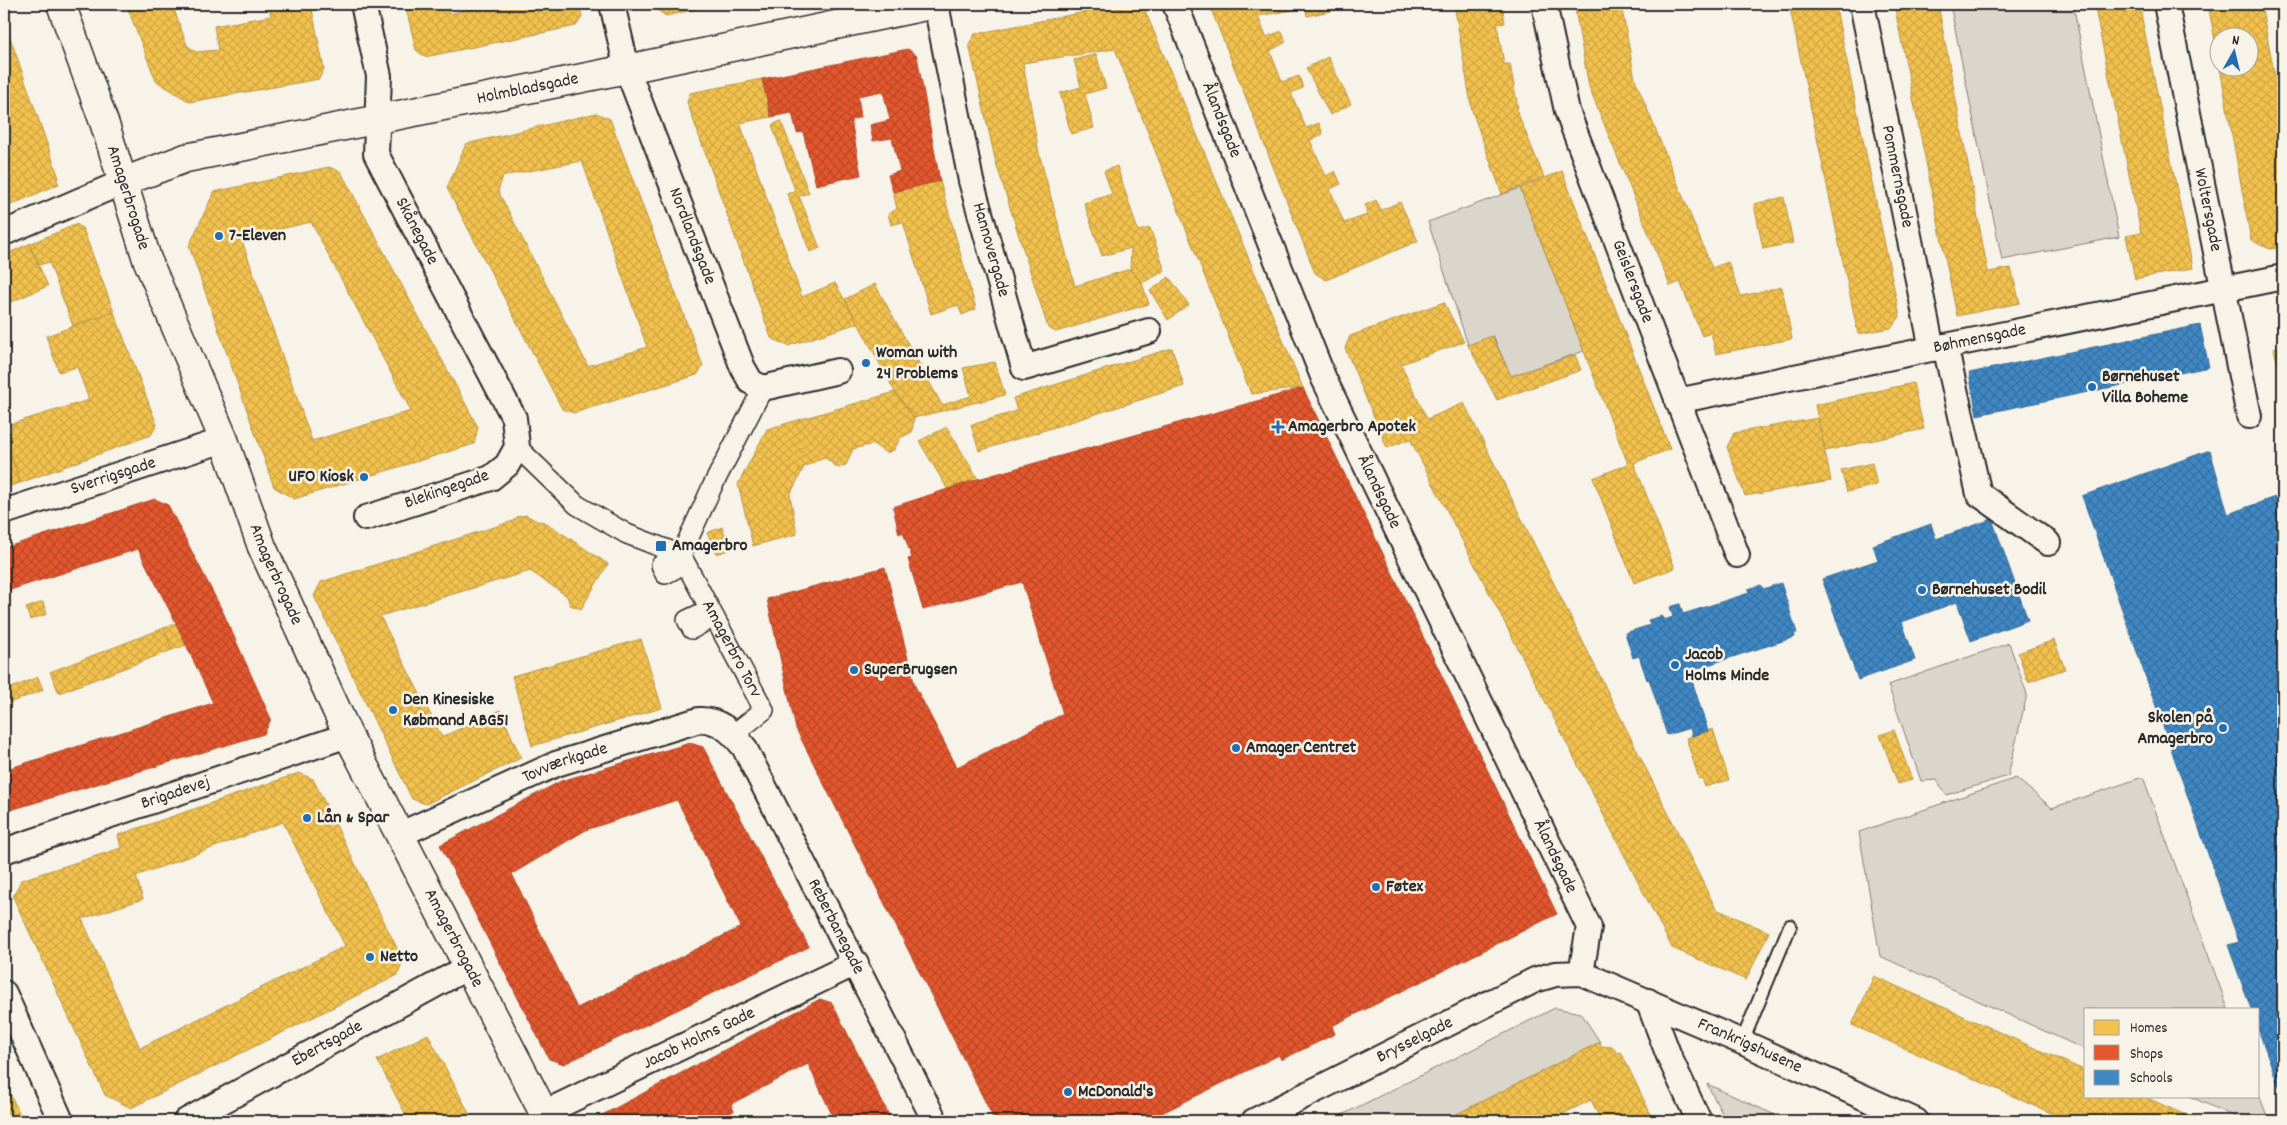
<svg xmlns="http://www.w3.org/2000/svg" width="2287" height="1125" font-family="Dekko,sans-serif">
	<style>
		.green { fill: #dad6cc; stroke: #82807c }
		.homes { fill: url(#homes-cross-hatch); stroke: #b69444; fill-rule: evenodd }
		.shops { fill: url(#shops-cross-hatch); stroke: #ac4a2d; fill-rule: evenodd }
		.schools { fill: url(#schools-cross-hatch); stroke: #396c97 }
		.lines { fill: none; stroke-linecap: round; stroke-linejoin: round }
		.service-casing { stroke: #2b2b2b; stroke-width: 16 }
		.pedestrian-casing { stroke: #2b2b2b; stroke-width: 22 }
		.minor-casing { stroke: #2b2b2b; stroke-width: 28 }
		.tertiary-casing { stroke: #2b2b2b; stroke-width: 31 }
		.service { stroke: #f7f3e8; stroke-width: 12 }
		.pedestrian { stroke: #f7f3e8; stroke-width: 19 }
		.minor { stroke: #f7f3e8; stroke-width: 24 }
		.tertiary { stroke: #f7f3e8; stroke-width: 28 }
		.poi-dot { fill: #1f6fb2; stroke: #f7f3e8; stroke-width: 2 }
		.labels { text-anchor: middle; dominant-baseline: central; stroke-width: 5; stroke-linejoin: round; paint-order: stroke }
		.street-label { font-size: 18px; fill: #2b2b2b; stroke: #f7f3e8 }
		.poi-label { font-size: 18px; font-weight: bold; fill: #2b2b2b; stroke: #f7f3e8; text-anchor: start }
	</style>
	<defs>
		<pattern id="homes-cross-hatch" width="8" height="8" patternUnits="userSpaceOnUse" patternTransform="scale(1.25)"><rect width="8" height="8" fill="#f2c14e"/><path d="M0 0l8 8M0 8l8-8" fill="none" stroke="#d0a644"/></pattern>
		<pattern id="shops-cross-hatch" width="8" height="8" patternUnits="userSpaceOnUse" patternTransform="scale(1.25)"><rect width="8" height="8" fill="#e4572e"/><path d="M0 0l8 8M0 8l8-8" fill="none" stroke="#b94827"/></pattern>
		<pattern id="schools-cross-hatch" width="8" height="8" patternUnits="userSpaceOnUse" patternTransform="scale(1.25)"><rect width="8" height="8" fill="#3f88c5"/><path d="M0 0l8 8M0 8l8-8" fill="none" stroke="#356fa0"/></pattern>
	</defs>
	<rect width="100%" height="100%" fill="#f7f3e8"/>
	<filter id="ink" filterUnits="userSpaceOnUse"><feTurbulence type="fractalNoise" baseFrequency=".02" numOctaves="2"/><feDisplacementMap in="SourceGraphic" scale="10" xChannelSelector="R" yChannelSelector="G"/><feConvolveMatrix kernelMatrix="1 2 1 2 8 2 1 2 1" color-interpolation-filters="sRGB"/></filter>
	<g filter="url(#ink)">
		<g class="green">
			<polygon points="1950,4 2073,4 2119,237 2002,260"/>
			<polygon points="1520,188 1584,351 1511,376 1493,336 1468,345 1428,222"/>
			<polygon points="2009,643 2027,694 2008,776 1946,795 1937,780 1921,781 1888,685"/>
			<polygon points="2143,777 2228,1009 2086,1009 2086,1050 1880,956 1859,832 2016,778 2052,808"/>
			<polygon points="1555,1008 1581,1013 1600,1042 1443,1121 1330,1121"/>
			<polygon points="1707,1084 1788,1121 1726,1121"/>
			<polygon points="2258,1092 2267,1116 2261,1121 2244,1121 2189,1096 2258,1096"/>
		</g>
		<g class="homes">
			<polygon points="126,4 172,4 187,45 196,52 218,50 214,26 271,16 268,4 311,4 324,69 319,79 190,102 156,81"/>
			<polygon points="405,4 447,4 449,14 495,4 579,4 582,17 576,26 425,57 416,50"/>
			<polygon points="653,4 719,4 666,16 653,7"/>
			<polygon points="1125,4 1138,4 1144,8 1303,388 1251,394 1115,49 1023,63 1039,153 1075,286 1130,269 1142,283 1149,304 1056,332 1048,328 996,163 969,44 975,34"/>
			<polygon points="1209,4 1305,4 1305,8 1258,16 1266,37 1282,31 1286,42 1270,51 1282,82 1299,76 1303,88 1291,93 1306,128 1319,123 1323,134 1310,140 1326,176 1335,171 1341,184 1330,189 1344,223 1367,215 1365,205 1376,200 1381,210 1400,202 1418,241 1326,280 1315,273"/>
			<polygon points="1305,4 1333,4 1335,10 1307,16"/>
			<polygon points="1454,4 1502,4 1505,23 1497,24 1504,64 1510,64 1518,108 1516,109 1544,177 1502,194 1472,111"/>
			<polygon points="1574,4 1621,4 1635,79 1712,268 1728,262 1741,296 1782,287 1792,339 1716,354 1711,333 1702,336 1680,282 1670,286 1589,87"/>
			<polygon points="1789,4 1835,4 1900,317 1891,328 1858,334"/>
			<polygon points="1894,4 1938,4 1988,272 2011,268 2020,303 1957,316"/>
			<polygon points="2094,4 2139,4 2193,268 2135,279 2126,236 2141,233"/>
			<polygon points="2208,4 2261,4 2283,119 2283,247 2270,249 2251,240 2220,68 2250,68 2250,38 2220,38 2220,67"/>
			<polygon points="4,20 59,178 56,178 59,184 4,208 4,167 11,164 4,145"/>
			<polygon points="1096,54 1106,88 1085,94 1094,128 1071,134 1060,93 1081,87 1074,60"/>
			<polygon points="1328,57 1351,104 1330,115 1306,68"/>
			<polygon points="762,79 771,117 740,123 802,297 835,283 858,323 788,346 771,338 687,102 690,93"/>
			<path d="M596,113L610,119L703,366L697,375L574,413L562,409L447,188L466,144ZM582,161L647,347L588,366L498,191L503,176Z"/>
			<polygon points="781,121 809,193 799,196 820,248 810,252 787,194 795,190 772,125"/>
			<polygon points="1117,166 1138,231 1150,228 1165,271 1142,283 1130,269 1131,248 1102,256 1084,203 1112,194 1104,171"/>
			<path d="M329,167L341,172L478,427L474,444L294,499L274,487L189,246L214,192ZM311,222L411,411L312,441L241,238Z"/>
			<polygon points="1562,171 1670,449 1634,463 1675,568 1634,583 1593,478 1628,464 1520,188"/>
			<polygon points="940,181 976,309 962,315 958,305 931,314 903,222 891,225 888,214 897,209 893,192"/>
			<polygon points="1784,197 1793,243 1763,249 1754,204"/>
			<polygon points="77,224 83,229 114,312 73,326 49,262 39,265 29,244"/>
			<polygon points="29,244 48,286 4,305 4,255"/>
			<polygon points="1169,277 1189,305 1168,320 1150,291"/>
			<polygon points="875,284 942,405 971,396 963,368 995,362 1005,395 914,418 895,392 845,299"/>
			<polygon points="1444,302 1464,342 1401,364 1427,419 1464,403 1716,909 1769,932 1746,980 1672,948 1410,439 1387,448 1345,348 1350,336"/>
			<polygon points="114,312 157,425 151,435 20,483 6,439 12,430 11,424 89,400 77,367 59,372 46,336"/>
			<polygon points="1492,336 1511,376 1575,355 1581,370 1497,400 1468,345"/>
			<polygon points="2283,346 2283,384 2274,349"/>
			<polygon points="1172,348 1184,386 979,451 971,425 1017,411 1013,398"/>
			<polygon points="1913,383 1924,429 1825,451 1815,405"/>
			<polygon points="895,392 914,418 912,432 900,438 894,450 886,453 873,444 853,449 846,465 838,468 824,457 804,467 790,495 797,534 753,546 738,484 767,429"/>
			<polygon points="1818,418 1831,481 1745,496 1727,447 1734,433"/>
			<polygon points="947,427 978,479 948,490 919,441"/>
			<polygon points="4,439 6,439 20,483 4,488"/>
			<polygon points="1872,463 1877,485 1847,492 1841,470"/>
			<polygon points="526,515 537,521 545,522 608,564 581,609 570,605 567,596 530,571 380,616 442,737 500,710 521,758 426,804 412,799 314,596 321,582 513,521 517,517"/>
			<polygon points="722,527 731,549 717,554 707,533"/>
			<polygon points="43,602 47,614 30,620 26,608"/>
			<polygon points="176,623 186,645 172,650 164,628"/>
			<polygon points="164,628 172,650 59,693 50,672"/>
			<polygon points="641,639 662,708 532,746 512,676"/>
			<polygon points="2054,640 2065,669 2028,682 2018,653"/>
			<polygon points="38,677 43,690 4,705 4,691"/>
			<polygon points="1713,729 1729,780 1705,787 1702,778 1699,779 1686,738"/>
			<polygon points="1894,730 1912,780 1898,784 1880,735"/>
			<path d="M299,773L313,779L403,960L398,975L131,1108L105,1095L13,897L21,880L121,848L118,835ZM283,822L345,946L140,1048L82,919L143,899L136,876Z"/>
			<polygon points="1874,976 2086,1071 2086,1096 2143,1096 2199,1121 2069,1121 1852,1025"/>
			<polygon points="428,1034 473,1121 409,1121 377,1060"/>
			<polygon points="1600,1042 1601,1046 1612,1047 1618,1053 1621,1052 1654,1121 1601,1121 1591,1100 1549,1121 1443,1121"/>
			<polygon points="4,1081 23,1121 4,1121"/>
		</g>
		<g class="shops">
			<polygon points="908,49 917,56 940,181 893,192 888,175 900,171 892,138 873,141 870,125 890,120 883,91 858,96 861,117 851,120 861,175 816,185 803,132 797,133 792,113 771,117 762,79"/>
			<polygon points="1303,388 1557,914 1332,1026 1335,1034 1281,1060 1279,1055 1146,1121 995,1121 796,729 767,599 885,567 915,686 957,767 1063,714 1022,582 923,610 908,559 912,558 903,532 899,534 893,507 978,479"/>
			<polygon points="155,499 168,505 223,612 271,719 264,734 4,812 4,770 213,703 176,623 138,549 4,592 4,548"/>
			<path d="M690,743L703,747L809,947L564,1064L549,1059L440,845L561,781ZM677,800L741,927L577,1008L512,874L586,830Z"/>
			<polygon points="820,999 832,1003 892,1121 835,1121 808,1064 731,1104 734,1111 713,1121 591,1121"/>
		</g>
		<g class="schools">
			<polygon points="2200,325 2209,367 1977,415 1969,373"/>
			<polygon points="2210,450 2228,514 2283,494 2283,1098 2258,1029 2258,1009 2251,1009 2228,945 2239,942 2082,496"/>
			<polygon points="1992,519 2028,620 1971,641 1957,602 1902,622 1915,660 1858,680 1822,579 1878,560 1873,545 1931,524 1936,539"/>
			<polygon points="1781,583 1797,633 1794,633 1795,637 1689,671 1708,731 1692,736 1690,728 1667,735 1649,679 1647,680 1639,656 1633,658 1625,633 1650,625 1648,620 1662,616 1664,620 1673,617 1670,607 1680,604 1683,614 1749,593 1748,589 1761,585 1763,589"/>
		</g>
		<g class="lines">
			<defs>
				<polyline id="service" points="1742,1042 1790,926"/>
				<g id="pedestrian">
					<path id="s1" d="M517,447L577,505L627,534L681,555L764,710L734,734"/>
					<polyline points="681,555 712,487 763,388"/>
					<polygon points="678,557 682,565 665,574 661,565"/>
					<polygon points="704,612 708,620 692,629 687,620"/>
				</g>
				<g id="minor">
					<path id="s2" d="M363,4L379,76L376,154L514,418L517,447L507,465L491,478L366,518"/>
					<path id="s3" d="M612,4L627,69L743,368L751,382L763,388L838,371"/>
					<path id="s4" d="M936,4L971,181L1024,368L1149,331"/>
					<path id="s5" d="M1175,4L1324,379L1589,927L1581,973"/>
					<path id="s6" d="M1544,4L1567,111L1737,555"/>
					<path id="s7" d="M1862,4L1932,349"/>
					<path id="s8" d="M2166,4L2249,416"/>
					<polyline points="4,233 123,182"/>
					<polyline points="1945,346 1979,494 2048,543"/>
					<path id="s9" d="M1677,401L2283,277"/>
					<path id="s10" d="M4,512L224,440"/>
					<path id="s11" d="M401,834L556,764L699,720C719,719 732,732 744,747L935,1121"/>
					<path id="s12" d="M4,851L348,735"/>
					<polyline points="4,993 61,1121"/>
					<polyline points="1648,1001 1669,1056 1699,1121"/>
					<path id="s13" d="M544,1113L856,963"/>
					<path id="s14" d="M186,1121L468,967"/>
					<path id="s15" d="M1254,1121L1535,980L1555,974L1581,973L1742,1042L1916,1121"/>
				</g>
				<g id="tertiary">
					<path id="s16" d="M61,4L105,125L147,259L224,440L262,547L348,735L548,1121"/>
					<path id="s17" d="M123,182L186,158L627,69L935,4"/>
				</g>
			</defs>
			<use href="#service" class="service-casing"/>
			<use href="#pedestrian" class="pedestrian-casing"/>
			<use href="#minor" class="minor-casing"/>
			<use href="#tertiary" class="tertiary-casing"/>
			<use href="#service" class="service"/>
			<use href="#pedestrian" class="pedestrian"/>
			<use href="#minor" class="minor"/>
			<use href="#tertiary" class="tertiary"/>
		</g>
	</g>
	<g class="poi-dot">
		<circle cx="219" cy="236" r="5"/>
		<circle cx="866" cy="363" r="5"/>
		<circle cx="2092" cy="387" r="5"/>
		<path d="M1275.5 419.5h5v5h5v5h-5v5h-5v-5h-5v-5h5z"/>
		<circle cx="364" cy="477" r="5"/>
		<rect x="655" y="540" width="12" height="12" rx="2.5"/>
		<circle cx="1922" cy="590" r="5"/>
		<circle cx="1675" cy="665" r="5"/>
		<circle cx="854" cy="670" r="5"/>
		<circle cx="393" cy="710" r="5"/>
		<circle cx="2223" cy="728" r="5"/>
		<circle cx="1236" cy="748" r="5"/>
		<circle cx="307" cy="818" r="5"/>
		<circle cx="1376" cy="887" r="5"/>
		<circle cx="370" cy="957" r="5"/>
		<circle cx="1068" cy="1092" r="5"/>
	</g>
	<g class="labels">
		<g class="street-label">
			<text stroke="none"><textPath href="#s17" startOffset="416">Holmbladsgade</textPath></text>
			<text stroke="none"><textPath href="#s5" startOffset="125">Ålandsgade</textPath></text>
			<text stroke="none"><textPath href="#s7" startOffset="176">Pommernsgade</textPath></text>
			<text stroke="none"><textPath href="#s16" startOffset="205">Amagerbrogade</textPath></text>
			<text stroke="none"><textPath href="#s8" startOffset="210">Woltersgade</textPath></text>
			<text stroke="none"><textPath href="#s2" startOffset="239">Skånegade</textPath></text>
			<text stroke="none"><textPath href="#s3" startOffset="246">Nordlandsgade</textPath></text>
			<text stroke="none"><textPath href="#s4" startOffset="252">Hannovergade</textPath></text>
			<text stroke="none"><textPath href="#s6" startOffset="292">Geislersgade</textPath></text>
			<text stroke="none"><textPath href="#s9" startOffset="309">Bøhmensgade</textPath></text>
			<text stroke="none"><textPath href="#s10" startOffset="115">Sverrigsgade</textPath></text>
			<text transform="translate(447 490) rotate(-19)">Blekingegade</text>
			<text stroke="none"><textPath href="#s5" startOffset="529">Ålandsgade</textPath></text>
			<text stroke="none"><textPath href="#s16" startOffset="610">Amagerbrogade</textPath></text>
			<text stroke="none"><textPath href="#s1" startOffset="306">Amagerbro Torv</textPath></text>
			<text stroke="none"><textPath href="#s11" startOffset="179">Tovværkgade</textPath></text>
			<text stroke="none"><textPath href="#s12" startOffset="181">Brigadevej</textPath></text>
			<text stroke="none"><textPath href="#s5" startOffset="934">Ålandsgade</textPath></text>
			<text stroke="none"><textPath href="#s11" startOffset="576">Reberbanegade</textPath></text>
			<text stroke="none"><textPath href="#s16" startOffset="1015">Amagerbrogade</textPath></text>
			<text stroke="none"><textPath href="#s13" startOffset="172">Jacob Holms Gade</textPath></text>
			<text stroke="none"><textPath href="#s15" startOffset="180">Brysselgade</textPath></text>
			<text stroke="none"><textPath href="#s14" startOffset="161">Ebertsgade</textPath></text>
			<text stroke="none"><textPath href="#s15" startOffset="545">Frankrigshusene</textPath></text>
		</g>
		<g class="poi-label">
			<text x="229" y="236">7-Eleven</text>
			<text x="876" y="353">Woman with<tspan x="876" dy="21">24 Problems</tspan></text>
			<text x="2102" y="377">Børnehuset<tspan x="2102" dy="21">Villa Boheme</tspan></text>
			<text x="1288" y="427">Amagerbro Apotek</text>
			<text x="354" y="477" text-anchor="end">UFO Kiosk</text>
			<text x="672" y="546">Amagerbro</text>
			<text x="1932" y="590">Børnehuset Bodil</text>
			<text x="1685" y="655">Jacob<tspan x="1685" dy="21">Holms Minde</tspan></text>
			<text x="864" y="670">SuperBrugsen</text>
			<text x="403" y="700">Den Kinesiske<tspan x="403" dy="21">Købmand ABG51</tspan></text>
			<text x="2213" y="718" text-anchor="end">Skolen på<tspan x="2213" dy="21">Amagerbro</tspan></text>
			<text x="1246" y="748">Amager Centret</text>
			<text x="317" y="818">Lån &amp; Spar</text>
			<text x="1386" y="887">Føtex</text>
			<text x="380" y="957">Netto</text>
			<text x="1078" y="1092">McDonald's</text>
		</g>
	</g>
	<rect width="2287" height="1125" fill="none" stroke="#f7f3e8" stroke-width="20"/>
	<rect x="10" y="10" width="2267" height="1105" fill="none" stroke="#2b2b2b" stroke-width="2" filter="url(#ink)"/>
	<rect x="2084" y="1008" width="175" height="90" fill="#f7f3e8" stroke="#a5a39c"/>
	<rect x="2094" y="1020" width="25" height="15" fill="#f2c14e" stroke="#a5a39c"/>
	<text x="2130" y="1032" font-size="15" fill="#2b2b2b">Homes</text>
	<rect x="2094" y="1045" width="25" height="15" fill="#e4572e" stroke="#a5a39c"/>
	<text x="2130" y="1058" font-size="15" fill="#2b2b2b">Shops</text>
	<rect x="2094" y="1070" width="25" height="15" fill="#3f88c5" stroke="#a5a39c"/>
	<text x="2130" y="1082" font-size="15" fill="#2b2b2b">Schools</text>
	<g transform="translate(2234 52) rotate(8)"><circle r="24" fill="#f7f3e8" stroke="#a5a39c"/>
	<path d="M0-4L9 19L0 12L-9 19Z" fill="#1f6fb2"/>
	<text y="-8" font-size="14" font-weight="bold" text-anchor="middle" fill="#2b2b2b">N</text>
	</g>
</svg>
